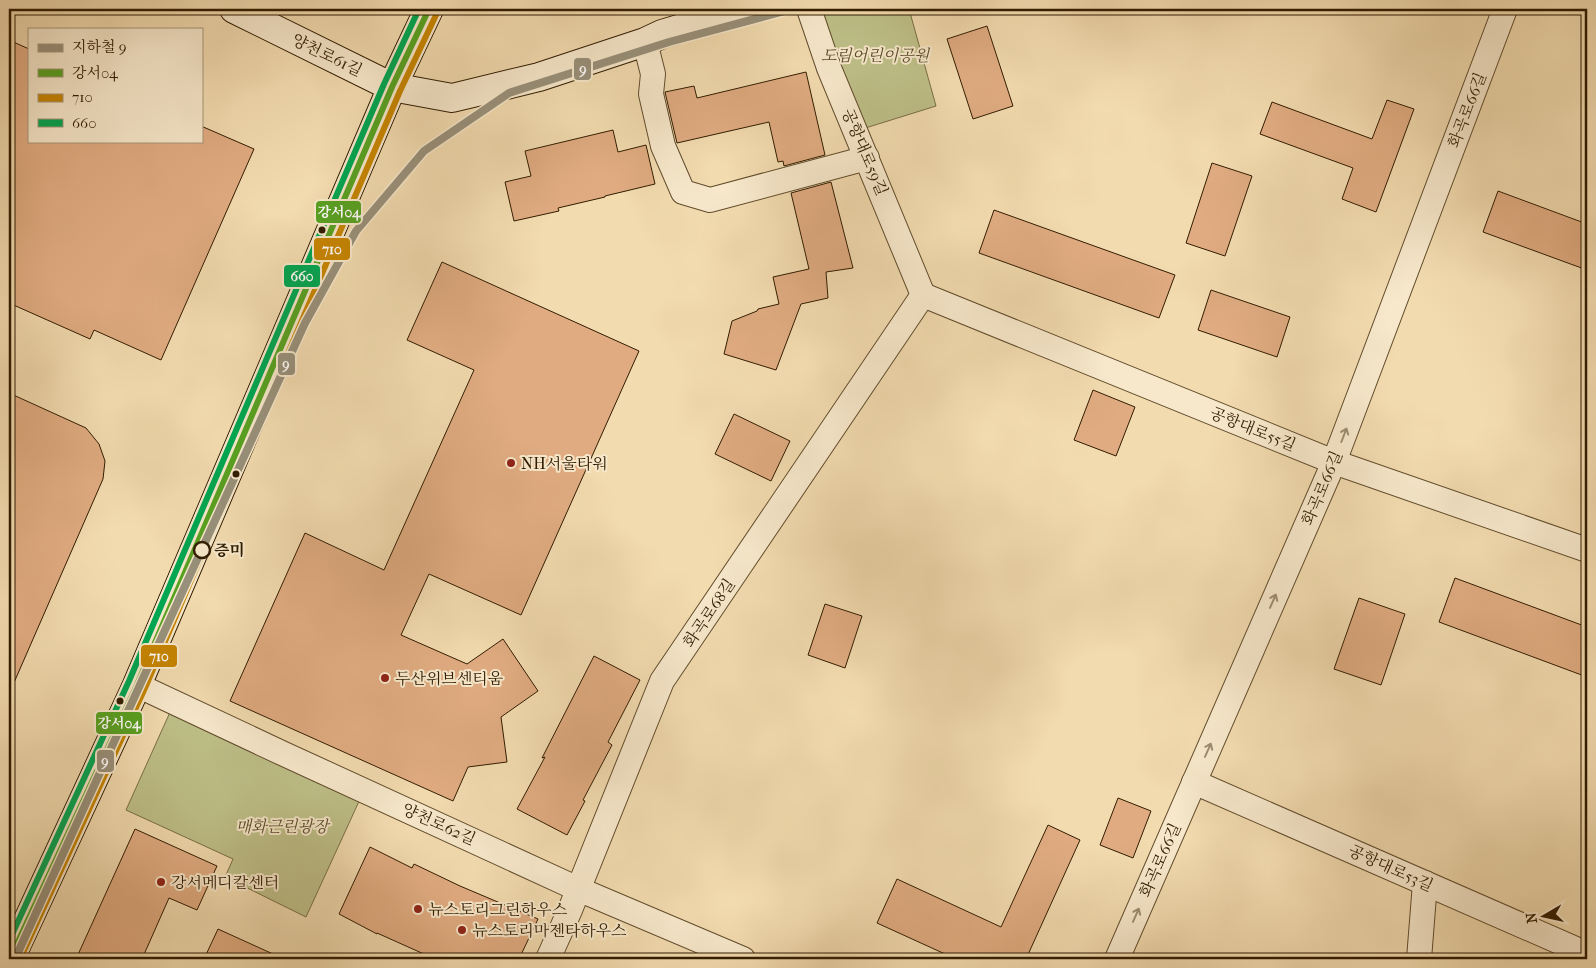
<svg xmlns="http://www.w3.org/2000/svg" width="1596" height="968" font-family="'IM FELL French Canon','Noto Serif KR',serif">
	<style>
		.green { fill: #bebf88; stroke: #786e44 }
		.building { fill: #e0ab81; stroke: #311c00 }
		.lines { fill: none; stroke-linecap: round; stroke-linejoin: round }
		.street-casing { stroke: #614c2c; stroke-width: 26 }
		.secondary-casing { stroke: #311c00; stroke-width: 30 }
		.street { stroke: #f7e8cb; stroke-width: 24 }
		.secondary { stroke: #f7e8cb; stroke-width: 28 }
		.bus-1-casing { stroke: #f7e8cb; stroke-width: 10 }
		.bus-2-casing { stroke: #f7e8cb; stroke-width: 10 }
		.bus-3-casing { stroke: #f7e8cb; stroke-width: 10 }
		.bus-1 { stroke: #57a121; stroke-width: 6 }
		.bus-2 { stroke: #c68400; stroke-width: 6 }
		.bus-3 { stroke: #00a651; stroke-width: 6 }
		.metro-1-casing { stroke: #f7e8cb; stroke-width: 11 }
		.metro-1 { stroke: #98907a; stroke-width: 8 }
		.oneway { stroke: #9e8c70 }
		.bus-dot { fill: #311c00; stroke: #f7e8cb; stroke-width: 2 }
		.poi-dot { fill: #8f2418; stroke: #f7e8cb; stroke-width: 2 }
		.stop-dot { fill: #f7e8cb; stroke: #311c00; stroke-width: 2.5 }
		.labels { text-anchor: middle; dominant-baseline: central; stroke-width: 4; stroke-linejoin: round; paint-order: stroke }
		.street-label { font-size: 16px; fill: #311c00; stroke: #f7e8cb }
		.park-label { font-size: 16px; font-style: italic; fill: #5b4d29; stroke: #f7e8cb }
		.poi-label { font-size: 16px; fill: #311c00; stroke: #f7e8cb; text-anchor: start }
		.stop-label { font-size: 16px; font-weight: bold; fill: #311c00; stroke: #f7e8cb; text-anchor: start }
		.line-badge { stroke: #f7e8cb; stroke-width: 2 }
		.badge-label { font-size: 14px; text-anchor: middle; font-weight: bold; fill: #fff }
	</style>
	<rect width="100%" height="100%" fill="#f2dbaf"/>
	<filter id="stains"><feTurbulence type="fractalNoise" baseFrequency=".004" numOctaves="4"/><feColorMatrix values="0 0 0 0 .2 0 0 0 0 .09 0 0 0 0 .02 0 0 0 .5 -.17"/></filter>
	<radialGradient id="worn" r=".72"><stop offset=".6" stop-color="#630" stop-opacity="0"/><stop offset="1" stop-color="#630" stop-opacity=".3"/></radialGradient>
	<g class="green">
		<polygon points="812,9 909,9 936,106 859,130"/>
		<polygon points="171,710 361,797 306,917 225,877 233,859 126,810"/>
	</g>
	<g class="building">
		<polygon points="987,26 1013,106 973,119 947,39"/>
		<polygon points="9,40 29,49 29,141 201,141 201,126 254,149 161,360 94,330 90,339 9,303"/>
		<polygon points="806,72 825,155 784,166 783,161 778,162 769,122 677,143 665,92 694,86 697,98"/>
		<polygon points="1387,100 1414,109 1376,212 1342,199 1353,168 1260,134 1272,102 1372,139"/>
		<polygon points="613,130 618,152 646,145 655,184 605,196 605,197 558,208 559,211 514,221 505,182 531,176 525,151"/>
		<polygon points="1212,163 1252,176 1225,256 1186,243"/>
		<polygon points="831,182 853,268 826,272 828,298 801,304 776,370 724,354 732,321 757,311 758,309 779,304 773,277 809,269 791,193"/>
		<polygon points="1498,191 1587,224 1587,270 1483,232"/>
		<polygon points="994,210 1175,275 1159,318 979,253"/>
		<polygon points="442,262 639,351 521,615 429,574 401,635 467,664 503,639 538,691 501,717 507,762 468,767 453,801 230,701 305,533 384,570 474,370 407,340"/>
		<polygon points="1211,290 1290,317 1277,357 1198,330"/>
		<polygon points="1093,390 1135,407 1116,456 1074,440"/>
		<polygon points="9,393 86,428 99,444 105,461 103,479 9,694"/>
		<polygon points="734,414 790,441 771,481 715,454"/>
		<polygon points="1455,578 1587,627 1587,677 1439,622"/>
		<polygon points="1359,598 1405,614 1381,685 1334,669"/>
		<polygon points="825,604 862,616 845,668 808,655"/>
		<polygon points="594,656 640,680 608,742 612,745 583,800 585,801 567,835 517,809 545,757 542,758"/>
		<polygon points="1118,798 1151,811 1133,858 1100,845"/>
		<polygon points="1048,825 1080,840 1026,959 956,959 877,923 897,879 1001,927"/>
		<polygon points="135,829 217,866 197,910 169,898 142,959 76,959"/>
		<polygon points="370,847 412,868 414,864 460,886 538,919 519,959 435,959 377,933 377,934 339,914"/>
		<polygon points="218,929 284,959 204,959"/>
	</g>
	<g class="lines">
		<defs>
			<g id="street">
				<polyline points="809,9 829,68 923,295"/>
				<polyline points="645,42 653,74 651,94 663,146 683,192 710,200 867,158"/>
				<polyline points="923,295 1334,462 1587,550"/>
				<polyline points="137,685 284,754 578,889 743,959"/>
				<polyline points="1194,782 1587,954"/>
				<polyline points="548,959 570,910 662,681 923,295"/>
				<polyline points="1117,959 1334,462 1505,9"/>
				<polyline points="1419,959 1425,883"/>
			</g>
			<g id="secondary">
				<polyline points="234,9 392,87 452,98 539,77 645,42 662,34 745,9"/>
				<polyline points="10,959 137,685 392,87 429,9"/>
			</g>
		</defs>
		<use href="#street" class="street-casing"/>
		<use href="#secondary" class="secondary-casing"/>
		<use href="#street" class="street"/>
		<use href="#secondary" class="secondary"/>
		<defs>
			<polyline id="bus-1" points="10,959 137,685 392,87 429,9"/>
			<polyline id="bus-2" points="20,959 145,688 400,91 437,13"/>
			<polyline id="bus-3" points="9,941 129,681 384,84 419,9"/>
		</defs>
		<use href="#bus-1" class="bus-1-casing"/>
		<use href="#bus-2" class="bus-2-casing"/>
		<use href="#bus-3" class="bus-3-casing"/>
		<use href="#bus-1" class="bus-1"/>
		<use href="#bus-2" class="bus-2"/>
		<use href="#bus-3" class="bus-3"/>
		<defs>
			<polyline id="metro-1" points="15,959 305,323 356,231 424,151 509,93 669,42 792,9"/>
		</defs>
		<use href="#metro-1" class="metro-1-casing"/>
		<use href="#metro-1" class="metro-1"/>
	</g>
	<defs><path id="oneway-shaft" d="M-6 0H5M1.5-3L5.5 0L1.5 3" fill="none" stroke-width="1.6" stroke-linecap="round" stroke-linejoin="round" transform="scale(1.25)"/></defs>
	<g class="oneway">
		<use href="#oneway-shaft" transform="translate(1344 435) rotate(-69)"/>
		<use href="#oneway-shaft" transform="translate(1273 601) rotate(-66)"/>
		<use href="#oneway-shaft" transform="translate(1208 750) rotate(-66)"/>
		<use href="#oneway-shaft" transform="translate(1136 915) rotate(-66)"/>
	</g>
	<g class="bus-dot">
		<circle cx="322" cy="230" r="4.5"/>
		<circle cx="236" cy="474" r="4.5"/>
		<circle cx="120" cy="701" r="4.5"/>
	</g>
	<g class="poi-dot">
		<circle cx="511" cy="463" r="5"/>
		<circle cx="385" cy="678" r="5"/>
		<circle cx="161" cy="882" r="5"/>
		<circle cx="418" cy="909" r="5"/>
		<circle cx="462" cy="930" r="5"/>
	</g>
	<circle class="stop-dot" cx="202" cy="550" r="8"/>
	<g class="labels">
		<g class="street-label">
			<text transform="translate(327 55) rotate(26)">양천로61길</text>
			<text transform="translate(1467 110) rotate(-69)">화곡로66길</text>
			<text transform="translate(865 152) rotate(67)">공항대로59길</text>
			<text transform="translate(1253 429) rotate(22)">공항대로55길</text>
			<text transform="translate(1322 488) rotate(-67)">화곡로66길</text>
			<text transform="translate(709 613) rotate(-56)">화곡로68길</text>
			<text transform="translate(439 824) rotate(24)">양천로62길</text>
			<text transform="translate(1160 860) rotate(-66)">화곡로66길</text>
			<text transform="translate(1391 868) rotate(24)">공항대로53길</text>
		</g>
		<g class="park-label">
			<text x="875" y="55">도림어린이공원</text>
			<text x="282" y="826">매화근린광장</text>
		</g>
		<g class="poi-label">
			<text x="521" y="463">NH서울타워</text>
			<text x="395" y="678">두산위브센티움</text>
			<text x="171" y="882">강서메디칼센터</text>
			<text x="428" y="909">뉴스토리그린하우스</text>
			<text x="472" y="930">뉴스토리마젠타하우스</text>
		</g>
		<g class="stop-label">
			<text x="214" y="550">증미</text>
		</g>
	</g>
	<g class="line-badge">
		<rect x="573" y="57" width="19" height="24" rx="5" fill="#98907a"/>
		<rect x="315" y="200" width="47" height="24" rx="5" fill="#57a121"/>
		<rect x="313" y="237" width="38" height="24" rx="5" fill="#c68400"/>
		<rect x="283" y="264" width="38" height="24" rx="5" fill="#00a651"/>
		<rect x="277" y="352" width="19" height="24" rx="5" fill="#98907a"/>
		<rect x="140" y="644" width="38" height="24" rx="5" fill="#c68400"/>
		<rect x="95" y="711" width="48" height="24" rx="5" fill="#57a121"/>
		<rect x="96" y="749" width="19" height="24" rx="5" fill="#98907a"/>
	</g>
	<g class="badge-label">
		<text x="583" y="74">9</text>
		<text x="339" y="217">강서04</text>
		<text x="332" y="254">710</text>
		<text x="302" y="281">660</text>
		<text x="286" y="369">9</text>
		<text x="159" y="661">710</text>
		<text x="119" y="728">강서04</text>
		<text x="105" y="766">9</text>
	</g>
	<rect width="1596" height="968" fill="none" stroke="#f2dbaf" stroke-width="30"/>
	<rect x="10" y="10" width="1576" height="948" fill="none" stroke="#311c00" stroke-width="2.5"/>
	<rect x="15" y="15" width="1566" height="938" fill="none" stroke="#311c00"/>
	<rect x="28" y="28" width="175" height="115" fill="#f7e8cb" stroke="#a8967a"/>
	<rect x="38" y="44" width="25" height="8" fill="#98907a" stroke="#a8967a"/>
	<text x="72" y="52" font-size="15" fill="#311c00">지하철 9</text>
	<rect x="38" y="69" width="25" height="8" fill="#57a121" stroke="#a8967a"/>
	<text x="72" y="78" font-size="15" fill="#311c00">강서04</text>
	<rect x="38" y="94" width="25" height="8" fill="#c68400" stroke="#a8967a"/>
	<text x="72" y="102" font-size="15" fill="#311c00">710</text>
	<rect x="38" y="119" width="25" height="8" fill="#00a651" stroke="#a8967a"/>
	<text x="72" y="128" font-size="15" fill="#311c00">660</text>
	<g transform="translate(1544 916) rotate(261)" stroke="#f7e8cb" stroke-width="4" paint-order="stroke">
	<path d="M0-4L9 19L0 12L-9 19Z" fill="#311c00"/>
	<text y="-8" font-size="14" font-weight="bold" text-anchor="middle" fill="#311c00">N</text>
	</g>
	<rect width="100%" height="100%" filter="url(#stains)"/>
	<rect width="100%" height="100%" fill="url(#worn)"/>
</svg>
